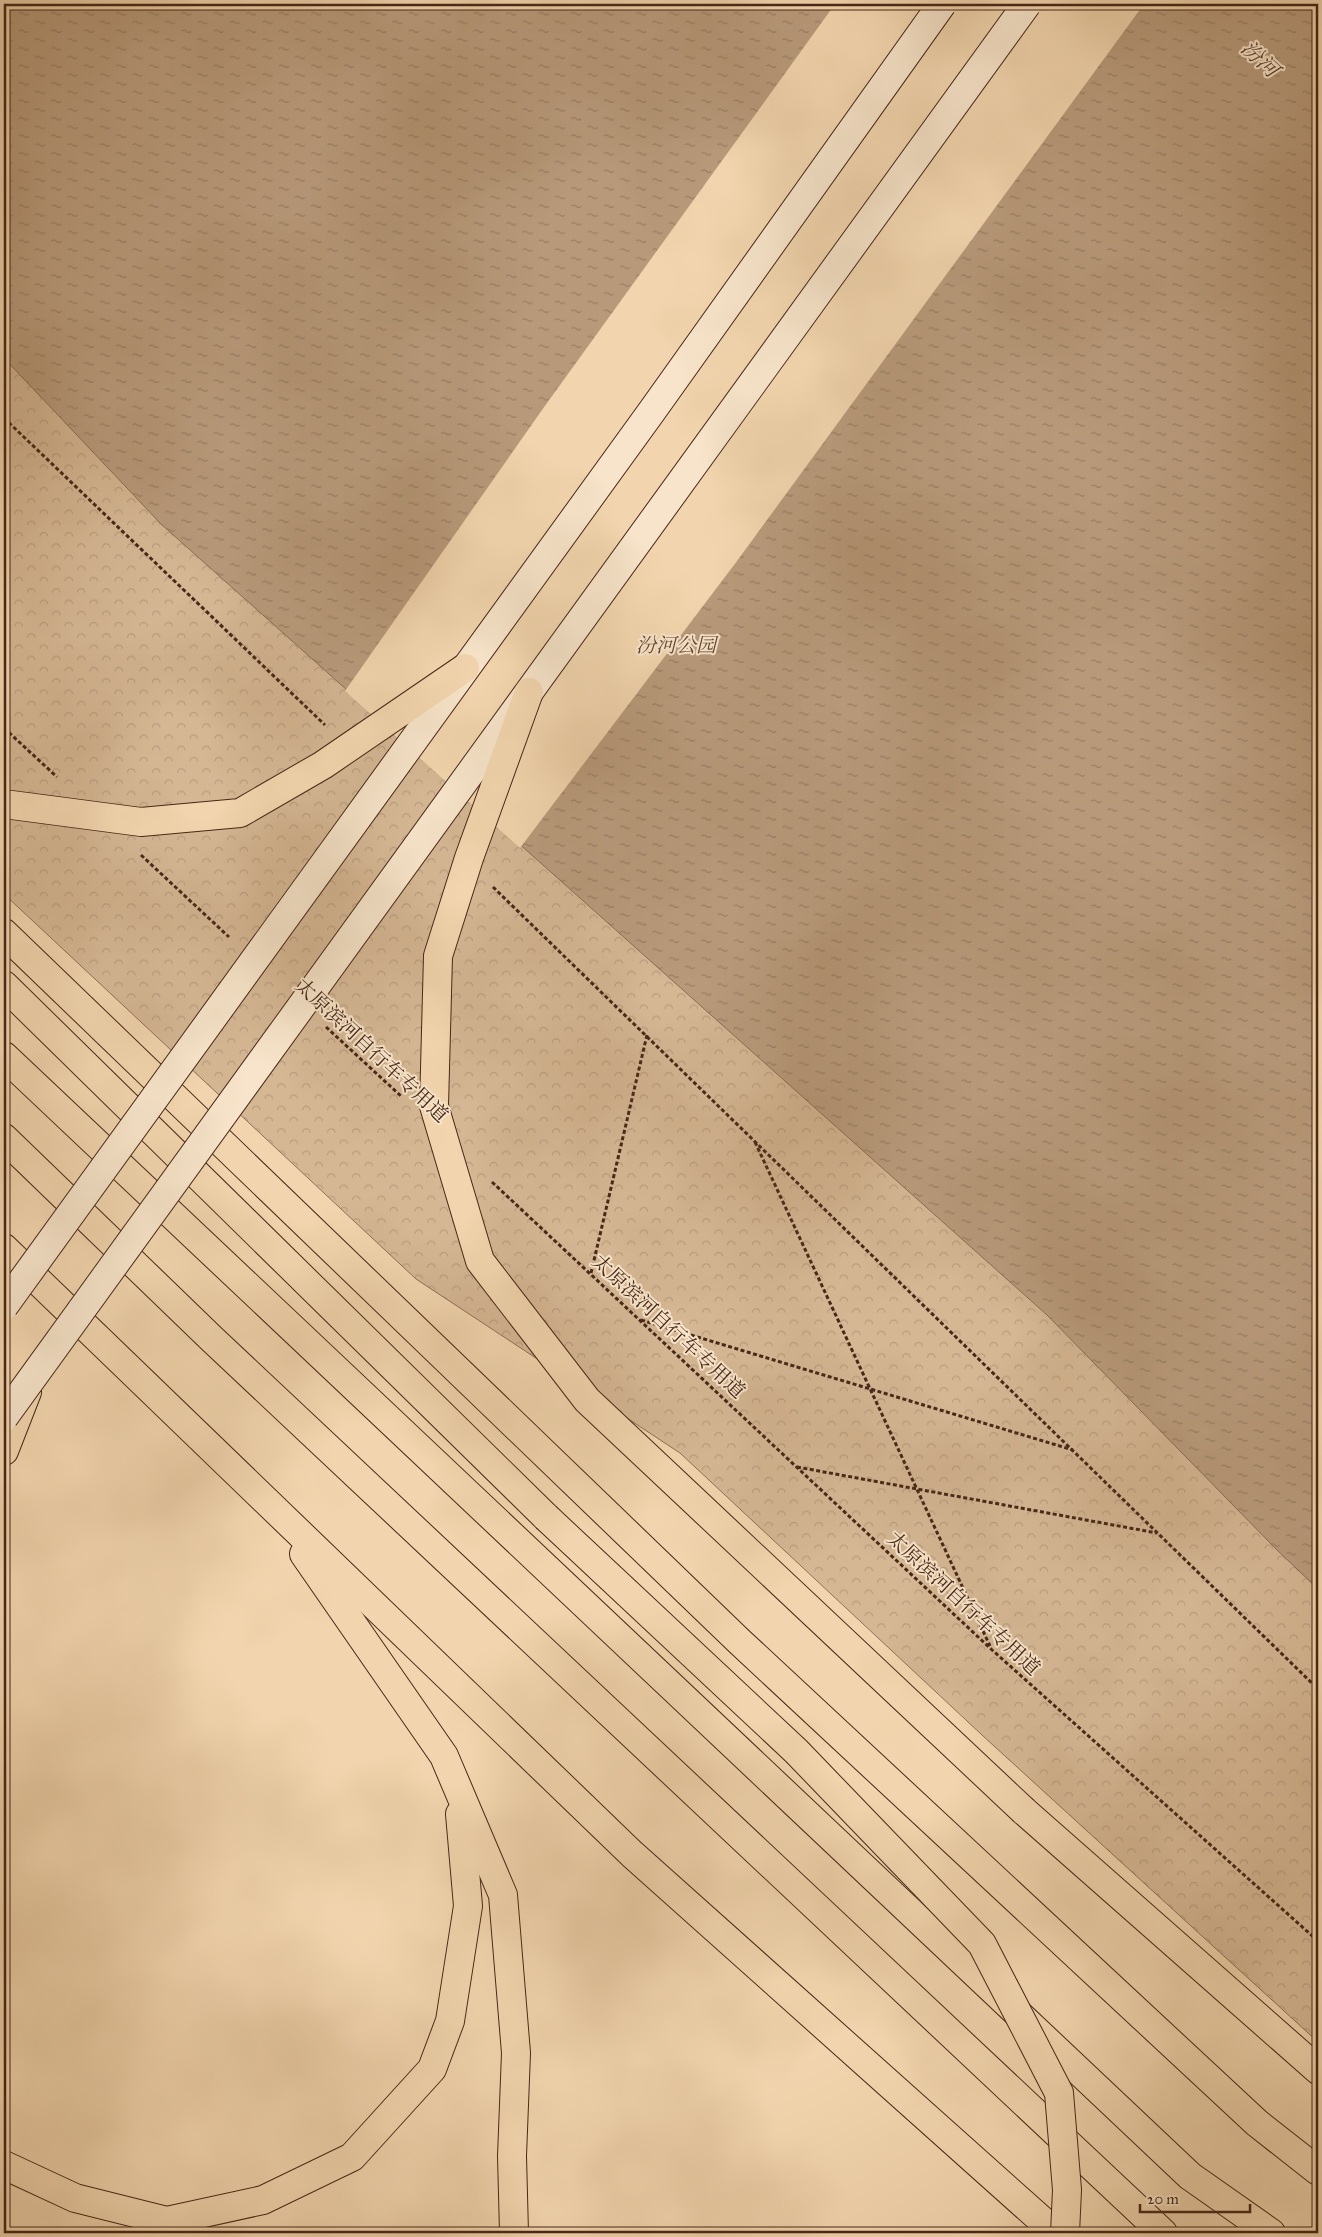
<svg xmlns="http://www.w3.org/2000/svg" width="1322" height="2237" font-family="'IM FELL Great Primer','Noto Serif SC',serif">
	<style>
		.park { fill: url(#park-crowns); stroke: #8e6f56 }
		.water { fill: url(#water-ripples); stroke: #8b6c53 }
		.pier { fill: #f2d5ae }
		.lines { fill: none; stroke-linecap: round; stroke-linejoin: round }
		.trunk-casing { stroke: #472717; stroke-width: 30 }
		.path { stroke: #472717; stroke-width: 3; stroke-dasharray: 4 2.5; stroke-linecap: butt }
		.trunk { stroke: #f2d5ae; stroke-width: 28 }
		.secondary-bridge-casing { stroke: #472717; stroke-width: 30; stroke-linecap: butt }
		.trunk-bridge-casing { stroke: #472717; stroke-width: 30; stroke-linecap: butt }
		.secondary-bridge { stroke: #f7e4ca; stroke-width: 28 }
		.trunk-bridge { stroke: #f2d5ae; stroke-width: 28 }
		.labels { text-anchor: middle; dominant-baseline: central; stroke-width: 4; stroke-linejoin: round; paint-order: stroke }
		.park-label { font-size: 20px; font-style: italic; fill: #634430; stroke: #f7e4ca }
		.street-label { font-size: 20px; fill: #472717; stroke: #f7e4ca }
		.water-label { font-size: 21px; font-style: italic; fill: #634430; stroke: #f7e4ca }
	</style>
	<defs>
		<pattern id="park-crowns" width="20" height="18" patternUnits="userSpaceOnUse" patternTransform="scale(1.25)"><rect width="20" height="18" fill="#d5b794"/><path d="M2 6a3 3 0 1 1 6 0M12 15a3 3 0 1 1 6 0" fill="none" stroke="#b89d7f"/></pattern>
		<pattern id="water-ripples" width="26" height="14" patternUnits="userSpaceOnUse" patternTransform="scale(1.25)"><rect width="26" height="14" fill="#b89a7b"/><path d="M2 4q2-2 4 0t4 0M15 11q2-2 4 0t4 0" fill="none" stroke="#977e64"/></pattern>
	</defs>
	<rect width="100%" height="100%" fill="#f2d5ae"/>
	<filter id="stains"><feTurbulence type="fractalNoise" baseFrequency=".004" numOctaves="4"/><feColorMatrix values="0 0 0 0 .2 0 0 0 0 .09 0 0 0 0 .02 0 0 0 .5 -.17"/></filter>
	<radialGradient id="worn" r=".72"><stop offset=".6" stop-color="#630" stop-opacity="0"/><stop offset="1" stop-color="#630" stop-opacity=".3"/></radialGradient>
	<polygon class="park" points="4,4 1318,4 1318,2042 982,1735 680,1453 416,1279 4,894"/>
	<polygon class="water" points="4,4 1318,4 1318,1589 1276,1549 1047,1315 161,524 4,358"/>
	<polygon class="pier" points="835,4 1144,4 737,561 520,848 345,691 542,410"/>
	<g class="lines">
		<defs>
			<g id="trunk">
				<polyline points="4,933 740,1642 1257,2123 1318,2171"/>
				<polyline points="4,985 546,1517"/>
				<polyline points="4,1056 1190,2176 1271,2233"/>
				<polyline points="4,1138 212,1339 1163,2233"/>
				<polyline points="4,1248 632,1854 1056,2233"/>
				<polyline points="4,1451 27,1392"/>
				<polyline points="304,1554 444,1756 503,1895 516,2053 512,2156 514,2233"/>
				<polyline points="1024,1811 1318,2070"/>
				<polyline points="4,2165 75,2198 167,2221 263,2200 352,2157 432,2069 450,2021 468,1906 460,1814"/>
			</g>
		</defs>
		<use href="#trunk" class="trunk-casing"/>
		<g class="path">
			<polyline points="4,418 325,725"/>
			<polyline points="4,728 57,777"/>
			<polyline points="141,855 229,937"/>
			<polyline points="493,887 1318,1689"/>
			<polyline points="326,1027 402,1097"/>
			<polyline points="755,1142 990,1646"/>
			<polyline points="492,1182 991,1649 1318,1941"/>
			<polyline points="591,1273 647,1035"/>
			<polyline points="641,1320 1073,1450"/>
			<polyline points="797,1467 1157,1533"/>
		</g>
		<use href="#trunk" class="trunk"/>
		<defs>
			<g id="secondary-bridge">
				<polyline points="4,1306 652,411 942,4"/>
				<polyline points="4,1417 1027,4"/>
			</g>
			<g id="trunk-bridge">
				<polyline points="529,692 469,858 438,956 434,1106 480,1261 587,1400 1024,1811"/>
				<polyline points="4,804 141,822 240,813 323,765 465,668"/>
				<polyline points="546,1517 796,1751 982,1944 1059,2093 1067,2190 1065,2233"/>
			</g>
		</defs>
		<use href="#secondary-bridge" class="secondary-bridge-casing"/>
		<use href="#trunk-bridge" class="trunk-bridge-casing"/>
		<use href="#secondary-bridge" class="secondary-bridge"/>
		<use href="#trunk-bridge" class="trunk-bridge"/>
	</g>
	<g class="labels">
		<g class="park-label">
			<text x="676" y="645">汾河公园</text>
		</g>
		<g class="street-label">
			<text transform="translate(372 1050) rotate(43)">太原滨河自行车专用道</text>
			<text transform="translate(669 1326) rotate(43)">太原滨河自行车专用道</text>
			<text transform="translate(964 1603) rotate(43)">太原滨河自行车专用道</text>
		</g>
		<g class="water-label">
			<text transform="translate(1260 59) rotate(43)">汾河</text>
		</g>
	</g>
	<rect width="1322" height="2237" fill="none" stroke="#f2d5ae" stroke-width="20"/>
	<rect x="5" y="5" width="1312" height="2227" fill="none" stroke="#472717" stroke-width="2.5"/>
	<rect x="10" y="10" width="1302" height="2217" fill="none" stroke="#472717"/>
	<path d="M1140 2204v8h110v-8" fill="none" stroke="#472717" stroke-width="2.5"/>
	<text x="1147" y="2204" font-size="15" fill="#472717" stroke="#f7e4ca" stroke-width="4" paint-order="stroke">20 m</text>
	<rect width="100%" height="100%" filter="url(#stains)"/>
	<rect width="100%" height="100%" fill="url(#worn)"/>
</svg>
